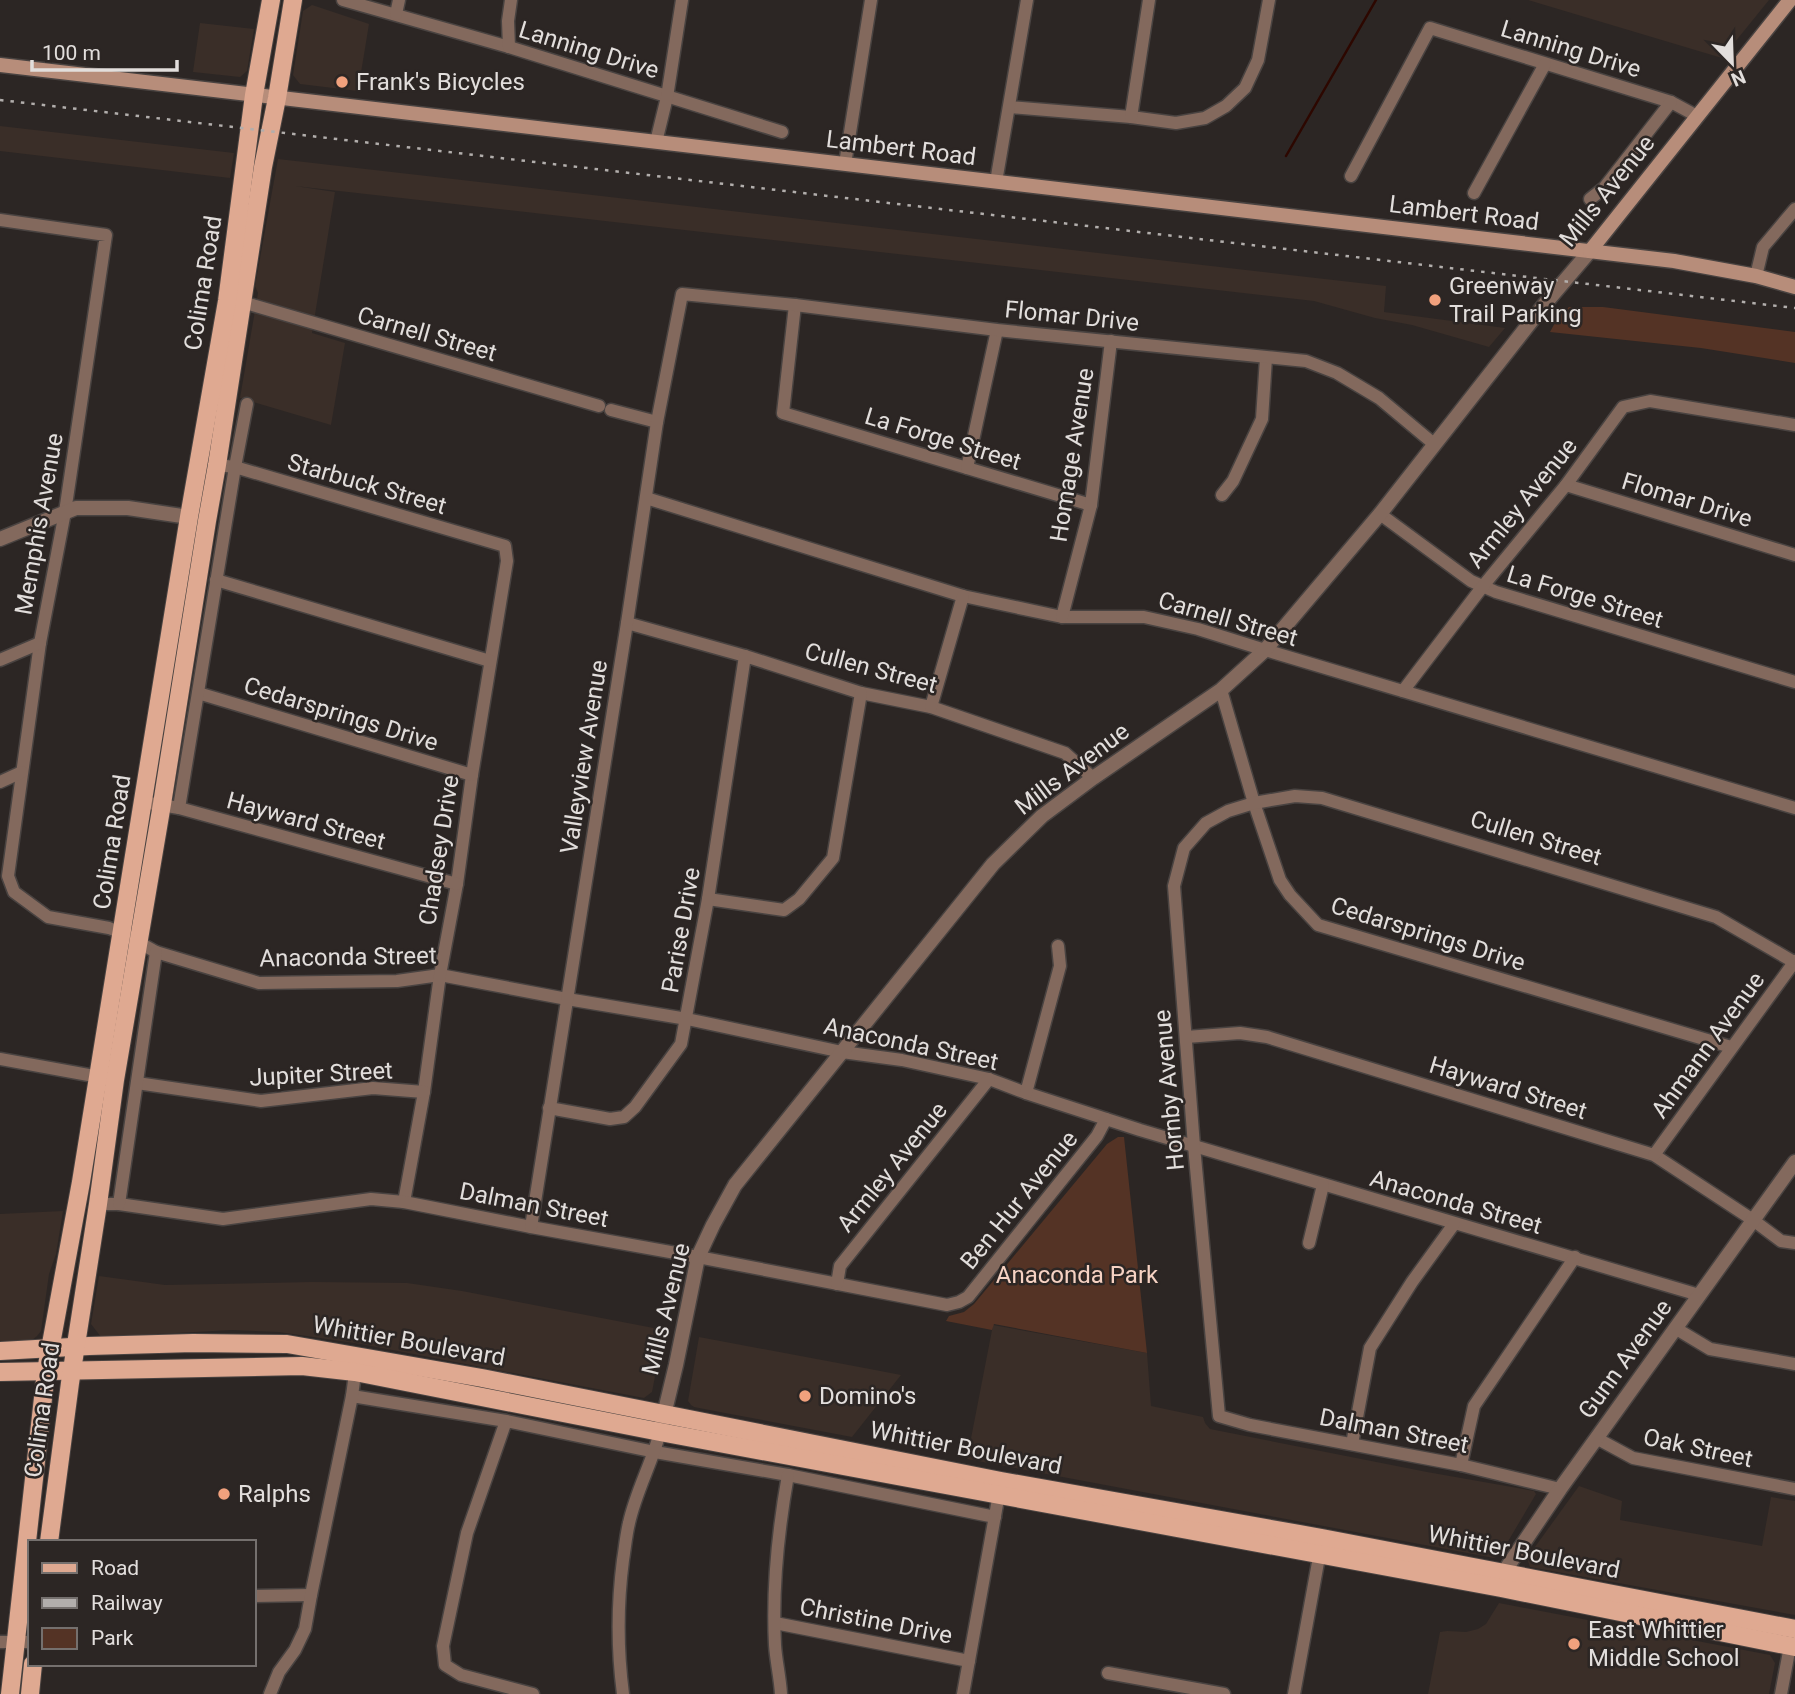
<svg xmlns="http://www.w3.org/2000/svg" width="1795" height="1694" font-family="Roboto,sans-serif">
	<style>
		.built { fill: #3a2e28 }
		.green { fill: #543325 }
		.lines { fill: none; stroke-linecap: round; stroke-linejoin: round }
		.stream { stroke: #2d0700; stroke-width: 2.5 }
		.minor-casing { stroke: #494341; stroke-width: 15 }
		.tertiary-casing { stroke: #494341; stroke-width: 17 }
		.secondary-casing { stroke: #494341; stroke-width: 17 }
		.primary-casing { stroke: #494341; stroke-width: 20 }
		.minor { stroke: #83695d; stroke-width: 12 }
		.tertiary { stroke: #83695d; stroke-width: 14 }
		.secondary { stroke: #b78d7a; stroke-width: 14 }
		.primary { stroke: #dfa991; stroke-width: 18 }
		.rail { stroke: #b2aeac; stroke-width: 2.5; stroke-dasharray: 3.5 7; stroke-linecap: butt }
		.poi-dot { fill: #f1a17d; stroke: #2c2624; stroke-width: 2.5 }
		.labels { text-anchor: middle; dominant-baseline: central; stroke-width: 5; stroke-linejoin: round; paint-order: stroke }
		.street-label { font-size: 24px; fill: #e2dedc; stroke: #2c2624 }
		.poi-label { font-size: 24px; fill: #e2dedc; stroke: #2c2624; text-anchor: start }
		.park-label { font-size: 24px; fill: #f6d2c3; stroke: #2c2624 }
	</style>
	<rect width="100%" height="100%" fill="#2c2624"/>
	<g class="built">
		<polygon points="1528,0 1769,0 1722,58"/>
		<polygon points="312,5 369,24 358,91 300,84 293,75 303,11"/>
		<polygon points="200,23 254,29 247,71 240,77 193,72"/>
		<polygon points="0,126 234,153 230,178 0,151"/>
		<polygon points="278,159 1386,286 1384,312 1505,328 1489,347 1412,325 1375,318 1314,301 295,186 335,192 312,333 345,343 331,425 240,398 258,293 255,286"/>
		<polygon points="63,1211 56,1254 49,1274 41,1331 37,1336 32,1340 0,1341 0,1214"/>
		<polygon points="99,1276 165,1285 312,1282 407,1283 462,1291 664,1330 652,1392 644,1398 361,1344 279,1332 232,1330 101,1337 91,1324"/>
		<polygon points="993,1325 1147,1353 1151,1406 1203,1417 1205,1423 1210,1429 1427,1472 1534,1491 1536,1494 1500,1555 1494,1558 967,1459"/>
		<polygon points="699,1337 870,1369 901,1375 852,1437 725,1413 694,1407 691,1405 688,1401"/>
		<polygon points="1579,1486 1622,1501 1620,1520 1762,1546 1771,1497 1795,1501 1795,1615 1530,1567 1527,1558"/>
		<polygon points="1499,1603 1770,1655 1775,1663 1769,1694 1428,1694 1440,1632 1447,1631 1466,1632 1478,1629 1486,1624"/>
	</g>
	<g class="green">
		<polygon points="1569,307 1603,307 1795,332 1795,363 1701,348 1550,332 1558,317"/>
		<polygon points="1118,1137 1124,1137 1147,1353 994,1324 992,1330 946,1321 949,1316 964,1312 974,1304 1107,1144"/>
	</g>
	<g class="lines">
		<polyline class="stream" points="1286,156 1376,0"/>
		<defs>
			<g id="minor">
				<polyline points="343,0 509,47 782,132"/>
				<polyline points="396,14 399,0"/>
				<polyline points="509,47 508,21 511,0"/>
				<polyline points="1010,107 1131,117 1176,123 1205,118 1226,106 1245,88 1258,60 1269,0"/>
				<polyline points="1131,117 1149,0"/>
				<polyline points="656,142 667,97 682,0"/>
				<polyline points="845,164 871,0"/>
				<polyline points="1351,176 1430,28 1671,102 1697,116"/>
				<polyline points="996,182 1027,0"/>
				<polyline points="1474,193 1545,64"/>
				<polyline points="1590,199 1604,188 1671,102"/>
				<polyline points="0,220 106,235 65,512 40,643 8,876 14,892 48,917 109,928 122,933 156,952 259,983 397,981 440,975 567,999 687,1019 842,1052 902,1060 989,1079 1026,1093 1140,1130 1699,1295"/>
				<polyline points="1756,276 1763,247 1795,209"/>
				<polyline points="242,302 599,406"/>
				<polyline points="795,305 783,413 1091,505"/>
				<polyline points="611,410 657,422"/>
				<polyline points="217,465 235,467 505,546 507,561 472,775 457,884 440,975 424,1092 404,1202"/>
				<polyline points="967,468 997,330"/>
				<polyline points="1566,485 1795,555"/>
				<polyline points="1222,495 1233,481 1262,419 1266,358"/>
				<polyline points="646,498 963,596 1062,617 1144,617 1198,629 1265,650 1795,808"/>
				<polyline points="1380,514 1471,581 1496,592 1795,682"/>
				<polyline points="216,580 490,661"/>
				<polyline points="1062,617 1091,505 1111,341"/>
				<polyline points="627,623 745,656 861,693 931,707 1065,753 1093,778"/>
				<polyline points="0,660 40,643"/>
				<polyline points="1221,690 1254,803 1280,880 1290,895 1318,925 1731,1047"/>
				<polyline points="1403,691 1483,586 1566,485 1623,407 1650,401 1795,425"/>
				<polyline points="198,693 472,775"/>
				<polyline points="931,707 963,596"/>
				<polyline points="0,782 22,772"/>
				<polyline points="143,802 179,808 457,884"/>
				<polyline points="179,808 235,467 247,404"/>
				<polyline points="708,899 784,910 799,899 833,858 861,693"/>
				<polyline points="1186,1037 1240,1033 1267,1037 1654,1155 1753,1220 1781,1241 1795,1243"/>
				<polyline points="0,1059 105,1078"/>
				<polyline points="137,1083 261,1101 373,1088 424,1092"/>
				<polyline points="1026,1093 1060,966 1058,946"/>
				<polyline points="549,1108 610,1119 624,1117 635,1107 681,1044 708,899 745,656"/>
				<polyline points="1654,1155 1795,961"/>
				<polyline points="98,1204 119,1204 223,1219 371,1199 404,1202 531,1227 698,1257 947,1305 959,1302 968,1297 1097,1136 1106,1119"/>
				<polyline points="119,1204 156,952"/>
				<polyline points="531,1227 627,623 657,422 682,294 795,305 997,330 1306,361 1337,373 1379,398 1434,444"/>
				<polyline points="1309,1243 1323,1185"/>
				<polyline points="837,1284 840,1266 989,1079"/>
				<polyline points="1675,1328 1710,1349 1795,1364"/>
				<polyline points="352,1396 506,1421 655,1452 788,1475 995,1517"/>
				<polyline points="506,1421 467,1533 443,1646 445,1665 461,1675 533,1694"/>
				<polyline points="1596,1438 1633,1458 1795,1489"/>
				<polyline points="1352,1444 1370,1348 1412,1282 1454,1224"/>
				<polyline points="1461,1465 1474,1406 1575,1257"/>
				<polyline points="1560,1489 1461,1465 1250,1425 1219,1416 1194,1146 1174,886 1184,848 1206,823 1228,811 1254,803 1295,796 1322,798 1716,917 1794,962"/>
				<polyline points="254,1596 311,1595"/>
				<polyline points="775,1623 969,1661"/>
				<polyline points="0,1642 30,1642"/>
				<polyline points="1108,1673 1224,1694"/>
				<polyline points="270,1694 279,1672 295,1650 305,1629 311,1595 352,1396 356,1366"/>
				<path d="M623,1694C617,1648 617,1606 623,1560C625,1548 626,1535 629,1523C636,1491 652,1463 660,1432"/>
				<path d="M781,1694C780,1677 776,1661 775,1645C772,1588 778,1531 788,1475"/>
				<polyline points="963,1694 1000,1488"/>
				<polyline points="1294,1694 1321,1546"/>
				<polyline points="1781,1694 1790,1646"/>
			</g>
			<g id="tertiary">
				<polyline points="0,539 76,508 128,508 189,517"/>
				<polyline points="662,1423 676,1365 698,1257 713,1225 735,1185 993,864 1042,816 1093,778 1221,690 1265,650 1380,514 1544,305 1590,251"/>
				<polyline points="1502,1583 1508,1566 1560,1489 1795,1162"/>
			</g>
			<g id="secondary">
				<polyline points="0,65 1674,261 1756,276 1795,287"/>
				<polyline points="1590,251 1790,0"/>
			</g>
			<g id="primary">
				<polyline points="0,1351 89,1346 193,1343 287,1344 482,1378 1001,1481 1322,1538 1795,1629"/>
				<polyline points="0,1372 302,1366 355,1372 660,1432 1501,1588 1795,1647"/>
				<polyline points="49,1542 70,1383 98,1204 115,1080 162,804 207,521 217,465 263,167 277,98 293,0"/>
				<polyline points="10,1694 46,1371 81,1182 189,517 227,301 254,95 271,0"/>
				<polyline points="30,1694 33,1664"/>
			</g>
		</defs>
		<use href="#minor" class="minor-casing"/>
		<use href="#tertiary" class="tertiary-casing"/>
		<use href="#secondary" class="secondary-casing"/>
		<use href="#primary" class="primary-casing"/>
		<use href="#minor" class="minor"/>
		<use href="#tertiary" class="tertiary"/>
		<use href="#secondary" class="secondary"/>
		<use href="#primary" class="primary"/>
		<polyline class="rail" points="0,100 1795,308"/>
	</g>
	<g class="poi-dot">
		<circle cx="342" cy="82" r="7"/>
		<circle cx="1435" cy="300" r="7"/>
		<circle cx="805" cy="1396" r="7"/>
		<circle cx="224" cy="1494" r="7"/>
		<circle cx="1574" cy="1644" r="7"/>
	</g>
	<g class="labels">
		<g class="street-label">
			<text transform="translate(1571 49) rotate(17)">Lanning Drive</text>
			<text transform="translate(589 50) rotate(17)">Lanning Drive</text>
			<text transform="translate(901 148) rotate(7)">Lambert Road</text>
			<text transform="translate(1607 191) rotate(-51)">Mills Avenue</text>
			<text transform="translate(1464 213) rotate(7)">Lambert Road</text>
			<text transform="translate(203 283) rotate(-81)">Colima Road</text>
			<text transform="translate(1072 316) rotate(6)">Flomar Drive</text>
			<text transform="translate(427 334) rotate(16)">Carnell Street</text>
			<text transform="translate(943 439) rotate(17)">La Forge Street</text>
			<text transform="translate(1072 455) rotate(-81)">Homage Avenue</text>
			<text transform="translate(367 484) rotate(16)">Starbuck Street</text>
			<text transform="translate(1687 500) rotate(17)">Flomar Drive</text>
			<text transform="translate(1522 503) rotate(-51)">Armley Avenue</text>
			<text transform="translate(39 524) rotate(-80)">Memphis Avenue</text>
			<text transform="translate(1585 597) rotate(17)">La Forge Street</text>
			<text transform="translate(1228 619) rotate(16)">Carnell Street</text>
			<text transform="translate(871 668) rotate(15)">Cullen Street</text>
			<text transform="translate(341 714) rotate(17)">Cedarsprings Drive</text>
			<text transform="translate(584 757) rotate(-81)">Valleyview Avenue</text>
			<text transform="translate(1072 769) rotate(-37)">Mills Avenue</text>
			<text transform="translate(306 821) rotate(15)">Hayward Street</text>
			<text transform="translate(1536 838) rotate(17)">Cullen Street</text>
			<text transform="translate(112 842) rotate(-81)">Colima Road</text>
			<text transform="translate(439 850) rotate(-81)">Chadsey Drive</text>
			<text transform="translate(681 930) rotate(-80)">Parise Drive</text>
			<text transform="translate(1428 934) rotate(17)">Cedarsprings Drive</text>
			<text transform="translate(348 957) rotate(-1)">Anaconda Street</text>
			<text transform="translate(911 1044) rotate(12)">Anaconda Street</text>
			<text transform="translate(1708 1045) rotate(-54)">Ahmann Avenue</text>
			<text transform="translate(321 1074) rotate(-3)">Jupiter Street</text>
			<text transform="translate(1508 1088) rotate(17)">Hayward Street</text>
			<text transform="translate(1169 1090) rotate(-95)">Hornby Avenue</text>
			<text transform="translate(892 1167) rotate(-51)">Armley Avenue</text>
			<text transform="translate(1019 1200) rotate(-51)">Ben Hur Avenue</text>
			<text transform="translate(1456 1202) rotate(16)">Anaconda Street</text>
			<text transform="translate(534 1205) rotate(11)">Dalman Street</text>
			<text transform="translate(666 1309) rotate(-76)">Mills Avenue</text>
			<text transform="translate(409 1341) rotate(10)">Whittier Boulevard</text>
			<text transform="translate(1625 1359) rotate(-54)">Gunn Avenue</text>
			<text transform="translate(42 1410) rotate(-82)">Colima Road</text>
			<text transform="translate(1394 1431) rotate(11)">Dalman Street</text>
			<text transform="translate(966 1448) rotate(11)">Whittier Boulevard</text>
			<text transform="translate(1698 1448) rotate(12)">Oak Street</text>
			<text transform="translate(1524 1552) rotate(11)">Whittier Boulevard</text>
			<text transform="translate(876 1621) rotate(11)">Christine Drive</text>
		</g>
		<g class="poi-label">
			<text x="356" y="82">Frank's Bicycles</text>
			<text x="1449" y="286">Greenway<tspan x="1449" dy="28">Trail Parking</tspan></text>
			<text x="819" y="1396">Domino's</text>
			<text x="238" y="1494">Ralphs</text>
			<text x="1588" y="1630">East Whittier<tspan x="1588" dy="28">Middle School</tspan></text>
		</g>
		<g class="park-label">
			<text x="1077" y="1275">Anaconda Park</text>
		</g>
	</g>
	<rect x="28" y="1540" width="228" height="126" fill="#2c2624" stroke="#75706e" stroke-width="2"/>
	<rect x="42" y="1563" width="35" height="10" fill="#dfa991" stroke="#75706e" stroke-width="2"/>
	<text x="91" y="1575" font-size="21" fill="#e2dedc">Road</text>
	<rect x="42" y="1598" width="35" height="10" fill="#b2aeac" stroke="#75706e" stroke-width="2"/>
	<text x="91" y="1610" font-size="21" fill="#e2dedc">Railway</text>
	<rect x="42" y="1628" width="35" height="21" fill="#543325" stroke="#75706e" stroke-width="2"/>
	<text x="91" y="1645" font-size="21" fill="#e2dedc">Park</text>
	<g transform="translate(1732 63) rotate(157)" stroke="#2c2624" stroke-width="5" paint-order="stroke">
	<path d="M0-5L12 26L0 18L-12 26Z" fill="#e2dedc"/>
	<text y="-10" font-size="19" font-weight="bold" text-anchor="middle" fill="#e2dedc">N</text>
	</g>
	<path d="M32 60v10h145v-10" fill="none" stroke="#e2dedc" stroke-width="3.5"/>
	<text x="42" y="60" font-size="21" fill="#e2dedc" stroke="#2c2624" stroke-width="5" paint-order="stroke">100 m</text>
</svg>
